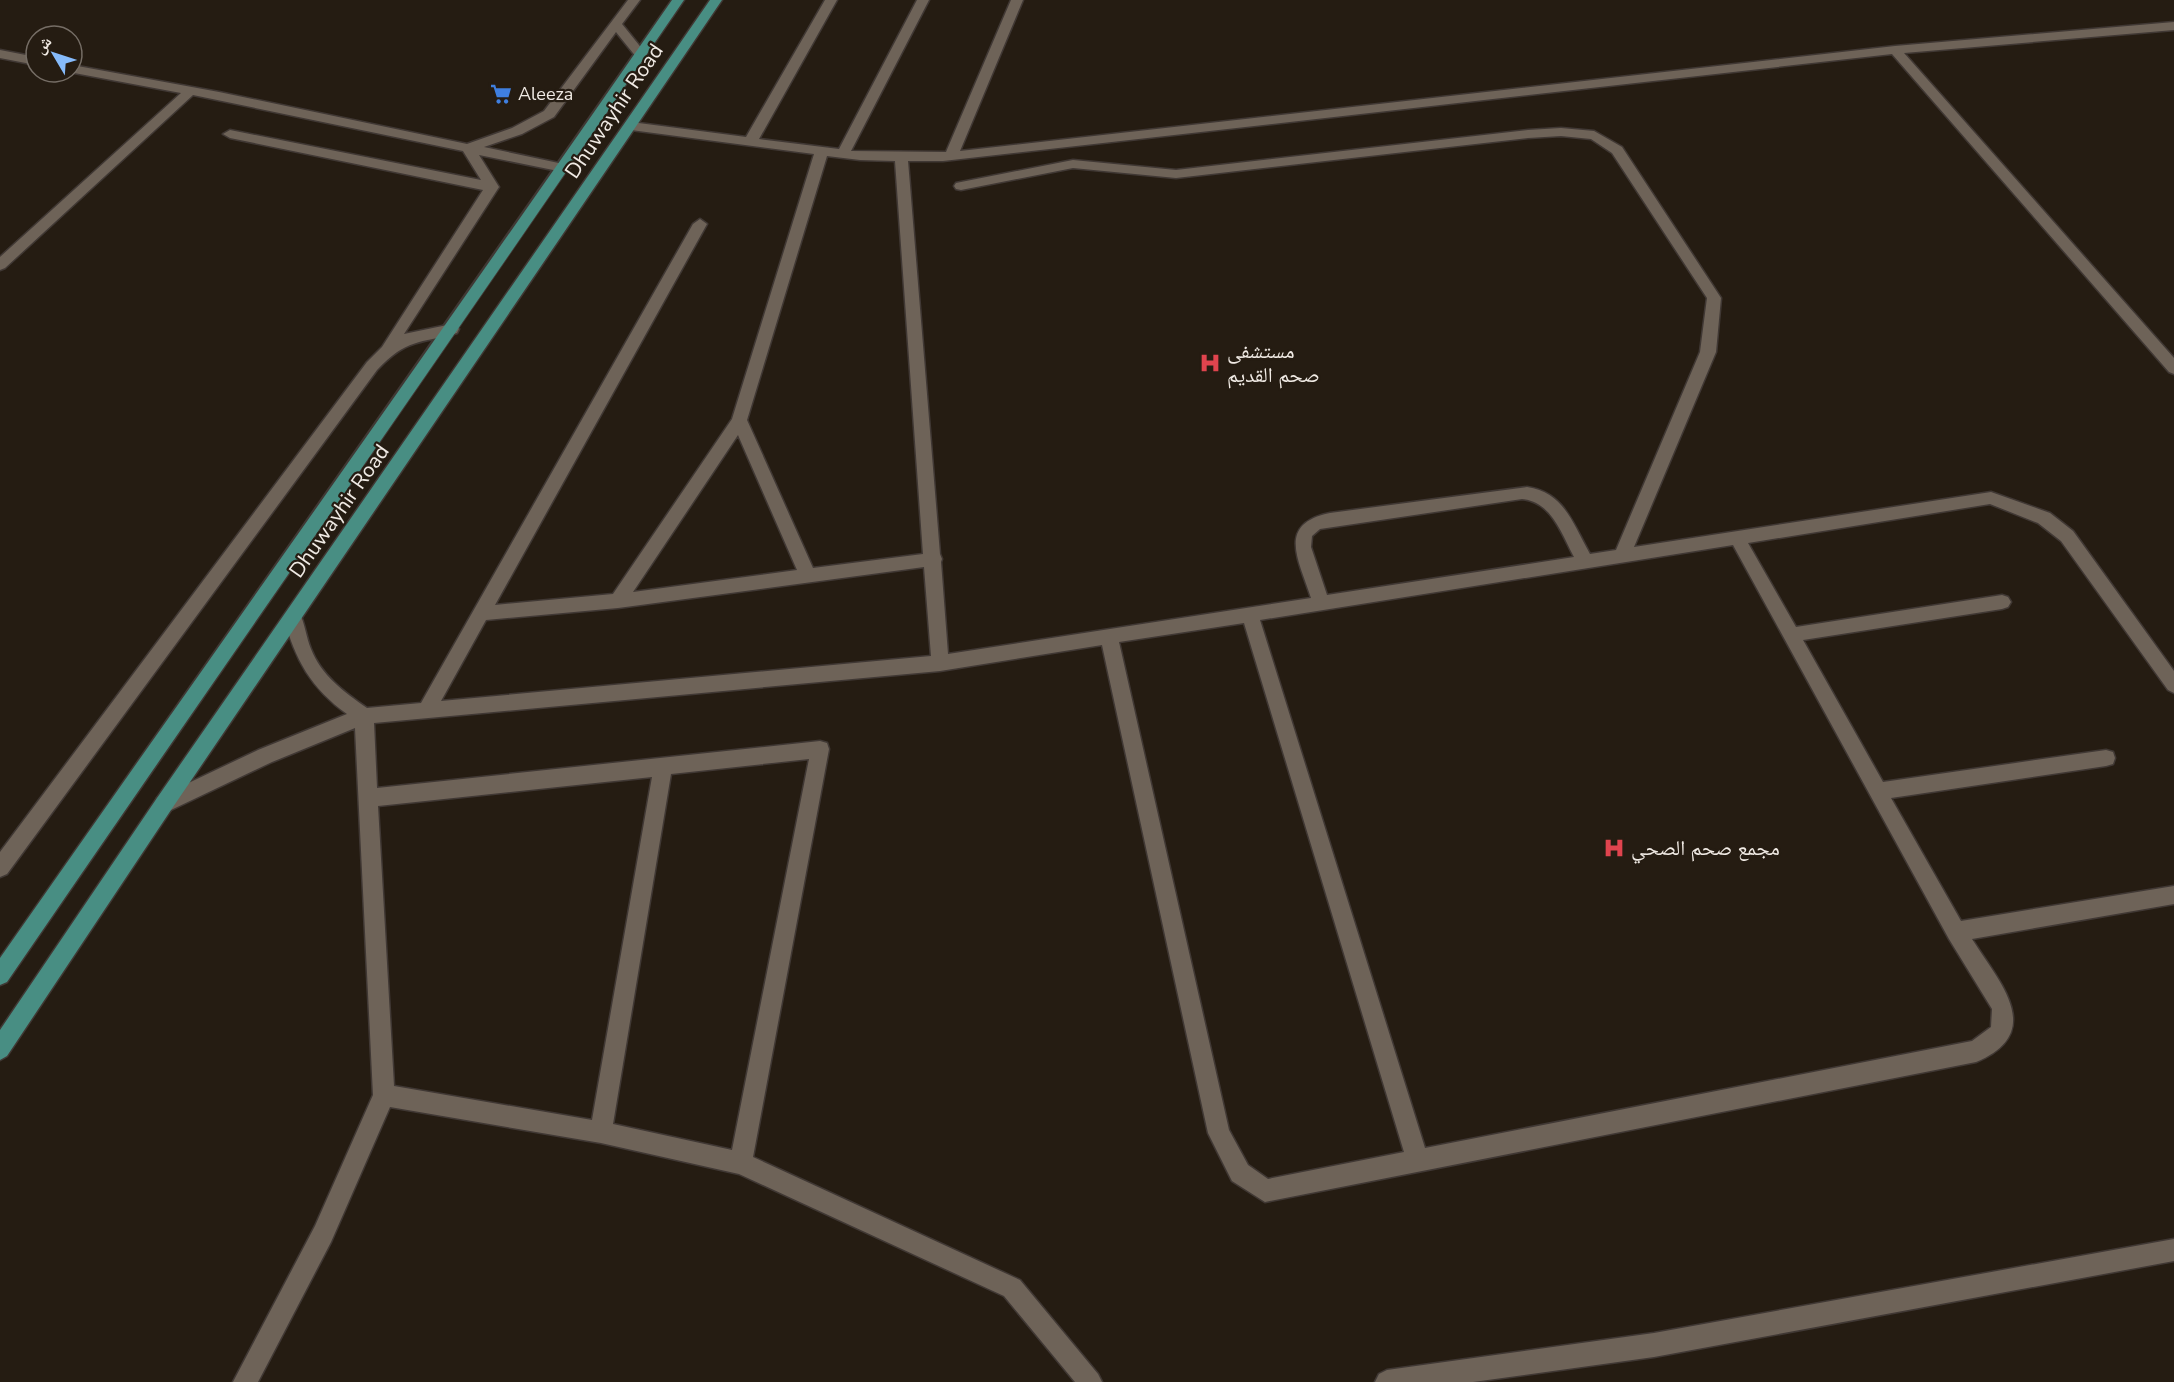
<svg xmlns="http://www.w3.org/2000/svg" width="2174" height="1382" font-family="'Nunito Sans','Noto Naskh Arabic',sans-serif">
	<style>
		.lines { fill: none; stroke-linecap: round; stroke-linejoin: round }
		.minor-casing { stroke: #403834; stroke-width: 3 }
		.major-casing { stroke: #403834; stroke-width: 3 }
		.minor { fill: #6e6358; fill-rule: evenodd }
		.major { fill: #488e83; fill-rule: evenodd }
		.labels { text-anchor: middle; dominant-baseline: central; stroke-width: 4.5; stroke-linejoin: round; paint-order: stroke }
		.far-poi-label { font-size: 18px; fill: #f0eae4; stroke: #251c12; text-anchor: start }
		.street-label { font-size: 21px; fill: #f0eae4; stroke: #251c12 }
		.poi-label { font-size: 21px; fill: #f0eae4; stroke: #251c12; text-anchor: start }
	</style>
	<rect width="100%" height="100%" fill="#251c12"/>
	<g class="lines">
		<defs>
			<g id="minor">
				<path d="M628,0H640L622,24L647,55L645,58H637L616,32L554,117L522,134L484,147L568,165L570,168L568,171L563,172L479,155L499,187L404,334L452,324L457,325L459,329L457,333C419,344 407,338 377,370L7,874L0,877V852L367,362L382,347L483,190L230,138L223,134L230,130L481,180L463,151L193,95L5,268L0,270V257L181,93L69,72H72V65L219,92L467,144L512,128L544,111Z"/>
				<path d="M825,0H837L759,139L839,149L917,0H929L851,151L946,152L1011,0H1023L960,151L1895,46L2174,22V30L1904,53L2174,358V374L2169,372L1892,54L943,161H908L940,554L942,559L941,562L948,654L1311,598C1299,560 1276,524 1330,513L1527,487C1564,492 1573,524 1590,554L1616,550L1700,352L1707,298L1612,153L1591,139L1561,136L1528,138L1176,178L1073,168L961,190L956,189L954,186L956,183L1073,160L1176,170L1528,130L1561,128L1594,131L1622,147L1721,298L1716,352L1634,547L1991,492L2050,513L2073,531L2174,671V693L2168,690L2061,541L2038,523L1990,504L1748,543L1796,627L2002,595L2008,597L2011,602L2008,607L2002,609L1803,640L1883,782L2106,750L2113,752L2115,758L2113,764L2106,766L1891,798L1961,921L2174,886V904L1972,939C1999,982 2047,1032 1976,1062L1265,1202L1232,1181L1208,1133L1102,645L940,671L374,723L377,788L820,741L827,743L829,749L753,1157L1020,1280L1098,1374L1102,1382H1075L1004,1296L739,1174L601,1143L390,1107L331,1242L258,1382H233L315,1226L373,1095L355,728L272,762L171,810L164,813L157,810L155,804L157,798L258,750L347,714C312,689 294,659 284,617L287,612L293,610L299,612C305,623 306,637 311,649C321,675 344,692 367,708L421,703L693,224L700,219L707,224L495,605L613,594L732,419L814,154L631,130L624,126L631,122L746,137ZM827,156L860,160L895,161L923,554L813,568L747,420ZM738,435L797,570L633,592ZM1522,499C1552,502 1561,533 1574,557L1327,595L1311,547L1312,536L1320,529ZM1733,545L1949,939L1992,1009L1991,1027L1972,1041L1425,1148L1260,620ZM924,567L931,656L441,701L486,620L618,608ZM1244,623L1404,1152L1268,1179L1248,1165L1229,1130L1119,642ZM809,759L732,1150L613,1124L671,774ZM652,777L592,1120L394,1086L378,806Z"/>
				<polygon points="0,50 36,57 36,65 0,58"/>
				<polygon points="2174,1239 2174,1261 1654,1357 1473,1382 1375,1382 1379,1374 1387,1370 1654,1333"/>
			</g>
			<g id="major">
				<path d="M672,0H684C460,328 232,654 7,982L0,985V958C224,638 450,320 672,0Z"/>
				<polygon points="710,0 722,0 171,810 7,1056 0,1060 0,1030 157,798"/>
			</g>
		</defs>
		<use href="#minor" class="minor-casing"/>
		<use href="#major" class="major-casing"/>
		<use href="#minor" class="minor"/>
		<use href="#major" class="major"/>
	</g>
	<defs>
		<symbol id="supermarket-bare" viewBox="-9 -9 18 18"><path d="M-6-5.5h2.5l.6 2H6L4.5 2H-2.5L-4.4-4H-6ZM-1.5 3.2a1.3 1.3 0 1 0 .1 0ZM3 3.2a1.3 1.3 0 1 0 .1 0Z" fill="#3f7fe0" stroke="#251c12" stroke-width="2.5" paint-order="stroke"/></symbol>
		<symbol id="hospital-bare" viewBox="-9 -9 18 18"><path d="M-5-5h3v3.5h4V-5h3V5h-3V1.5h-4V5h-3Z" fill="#e0444e" stroke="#251c12" stroke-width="2.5" paint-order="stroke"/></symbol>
	</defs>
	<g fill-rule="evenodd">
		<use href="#supermarket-bare" x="486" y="79" width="30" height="30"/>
		<use href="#hospital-bare" x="1195" y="348" width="30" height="30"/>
		<use href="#hospital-bare" x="1599" y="833" width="30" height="30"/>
	</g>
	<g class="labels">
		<g class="far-poi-label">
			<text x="518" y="94">Aleeza</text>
		</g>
		<g class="street-label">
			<text transform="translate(614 111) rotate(-56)">Dhuwayhir Road</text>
			<text transform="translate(339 511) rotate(-55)">Dhuwayhir Road</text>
		</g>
		<g class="poi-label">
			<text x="1227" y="351">مستشفى<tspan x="1227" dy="24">صحم القديم</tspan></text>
			<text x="1631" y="848">مجمع صحم الصحي</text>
		</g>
	</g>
	<g transform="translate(54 54) rotate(309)"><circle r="28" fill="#251c12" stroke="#766e66" stroke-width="1.5"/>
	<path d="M0-4.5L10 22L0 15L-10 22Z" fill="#86bbfb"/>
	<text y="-9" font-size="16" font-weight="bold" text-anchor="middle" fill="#f0eae4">ش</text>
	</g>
</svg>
